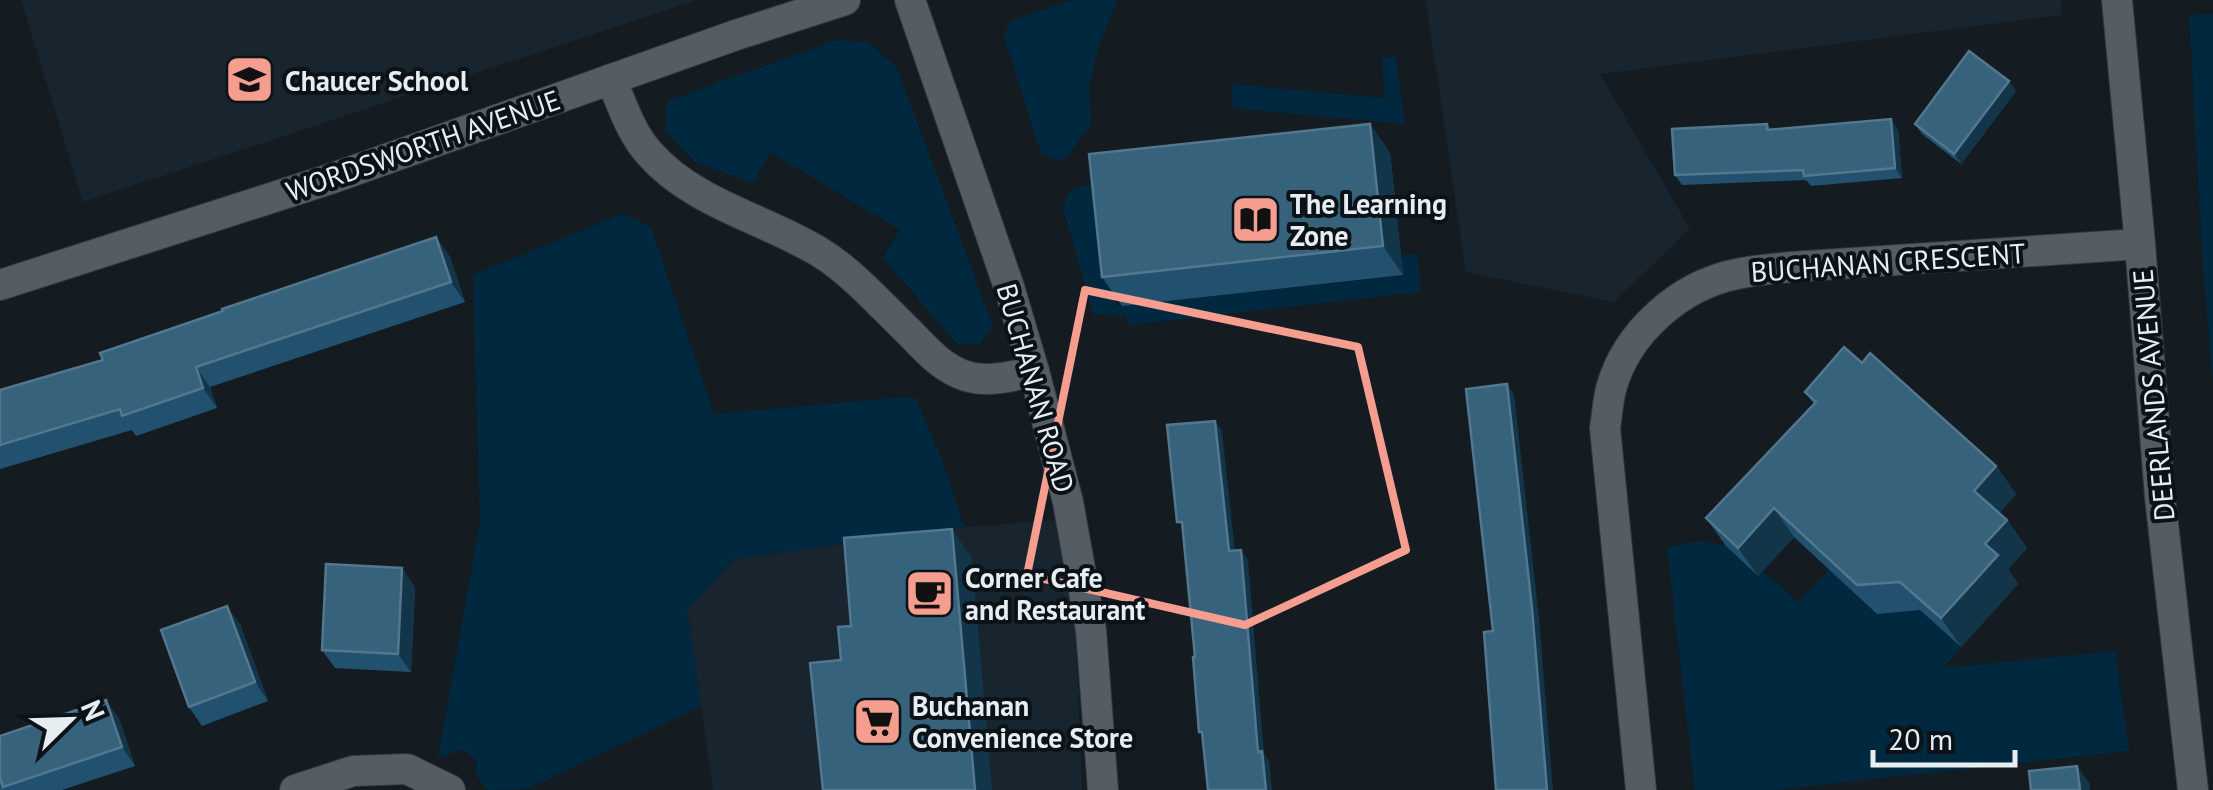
<svg xmlns="http://www.w3.org/2000/svg" width="2213" height="790" font-family="'PT Sans',sans-serif">
	<style>
		.built { fill: #18252f }
		.green { fill: #00283f }
		.lines { fill: none; stroke-linecap: round; stroke-linejoin: round }
		.street-casing { stroke: #34393e; stroke-width: 32 }
		.secondary-casing { stroke: #34393e; stroke-width: 32 }
		.street { stroke: #545d64; stroke-width: 30 }
		.secondary { stroke: #545d64; stroke-width: 30 }
		.wall { fill: #21516e }
		.shaded-wall { fill: #13354a }
		.building { fill: #36627c; stroke: #52778e; stroke-width: 2.5 }
		.marked { fill: none; stroke: #f59d8e; stroke-width: 8; stroke-linejoin: round }
		.labels { text-anchor: middle; dominant-baseline: central; stroke-width: 8; stroke-linejoin: round; paint-order: stroke }
		.poi-label { font-size: 28px; font-weight: bold; fill: #e7edf1; stroke: #0b1318; text-anchor: start }
		.street-label { font-size: 28px; fill: #e7edf1; stroke: #0b1318 }
	</style>
	<rect width="100%" height="100%" fill="#141c22"/>
	<g class="built">
		<polygon points="21,0 697,0 83,202"/>
		<polygon points="1426,0 2061,0 2061,15 1600,74 1690,229 1614,302 1466,272"/>
		<polygon points="1071,519 1082,790 713,790 687,609 735,559 964,527"/>
	</g>
	<g class="green">
		<polygon points="1072,0 1117,0 1098,50 1089,85 1091,124 1067,158 1057,160 1041,154 1004,36 1008,24 1018,18"/>
		<polygon points="2213,14 2213,385 2202,250 2189,15"/>
		<polygon points="840,39 871,44 897,68 993,326 980,344 957,344 883,258 900,230 770,152 753,183 696,163 665,131 667,101"/>
		<polygon points="1396,56 1405,124 1233,108 1231,84 1385,98 1382,58"/>
		<path d="M1098,184L1116,306L1402,276L1401,255L1417,254L1421,292L1128,325L1126,316L1093,314L1063,208C1067,187 1079,186 1098,184Z"/>
		<polygon points="622,214 636,219 651,228 714,414 905,397 916,398 943,462 964,527 735,559 687,609 701,706 529,788 488,790 477,777 476,760 462,749 438,759 480,521 473,275"/>
		<polygon points="1699,541 1726,546 1757,575 1763,571 1798,602 1830,569 1876,613 1920,610 1961,647 1944,668 2115,651 2129,751 1773,790 1695,790 1667,547"/>
	</g>
	<g class="lines">
		<defs>
			<g id="street">
				<polyline points="910,0 1009,287 1034,371 1068,502 1091,630 1103,790"/>
				<path d="M611,79C622,104 631,134 650,154C694,204 766,219 821,253C853,273 880,304 907,330C925,348 941,368 966,376C987,383 1014,376 1034,371"/>
				<polyline points="295,790 353,771 407,769 450,790"/>
				<path d="M1641,790L1605,428C1607,415 1608,401 1611,389C1626,333 1680,285 1737,274C1754,270 1773,269 1791,267L2140,244"/>
			</g>
			<g id="secondary">
				<polyline points="2117,0 2140,244 2160,497 2193,790"/>
				<polyline points="0,285 330,179 736,35 845,0"/>
			</g>
		</defs>
		<use href="#street" class="street-casing"/>
		<use href="#secondary" class="secondary-casing"/>
		<use href="#street" class="street"/>
		<use href="#secondary" class="secondary"/>
	</g>
	<g class="wall">
		<polygon points="2009,81 2016,91 1961,164 1922,134 1915,124"/>
		<polygon points="1370,124 1390,153 1403,275 1122,306 1102,277"/>
		<polygon points="1767,124 1771,129 1898,129 1902,178 1811,186 1806,180 1682,185 1675,175"/>
		<polygon points="436,237 450,257 465,302 210,387 217,408 136,436 132,430 0,469 0,390 103,360"/>
		<polygon points="1862,363 1996,466 2016,494 1999,513 2007,520 2027,548 2008,569 2018,584 1961,647 1920,610 1877,614 1794,537 1758,576 1726,546 1706,518 1814,404 1805,392"/>
		<polygon points="415,587 411,672 335,668 322,650"/>
		<polygon points="240,624 268,701 202,726 189,707"/>
		<polygon points="106,700 119,719 135,766 62,790 0,790 0,736"/>
	</g>
	<g class="shaded-wall">
		<polygon points="2009,81 2016,91 1961,164 1954,154"/>
		<polygon points="1891,119 1898,129 1902,178 1895,168"/>
		<polygon points="1370,124 1390,153 1403,275 1383,246"/>
		<polygon points="436,237 450,257 465,302 451,282"/>
		<polygon points="196,367 210,387 217,408 203,388"/>
		<polygon points="1507,384 1514,394 1539,618 1553,790 1547,790"/>
		<polygon points="1215,421 1222,431 1236,561 1229,551"/>
		<polygon points="1996,466 2016,494 1994,519 1974,491"/>
		<polygon points="1774,508 1794,537 1758,576 1738,548"/>
		<polygon points="2007,520 2027,548 2008,569 2018,584 1961,647 1941,618 1985,544"/>
		<polygon points="952,529 972,558 992,790 975,790"/>
		<polygon points="1241,550 1248,560 1264,754 1269,761 1272,790 1266,790 1258,752"/>
		<polygon points="402,568 415,587 411,672 398,654"/>
		<polygon points="227,606 240,624 268,701 255,682"/>
		<polygon points="106,700 119,719 135,766 122,747"/>
		<polygon points="2077,766 2090,784 2090,790 2080,790"/>
	</g>
	<g class="building">
		<polygon points="1969,51 2009,81 1954,154 1915,124"/>
		<polygon points="1891,119 1895,168 1804,176 1803,170 1675,175 1672,129 1767,124 1767,130"/>
		<polygon points="1370,124 1383,246 1102,277 1089,154"/>
		<polygon points="436,237 451,282 196,367 203,388 122,416 120,409 0,445 0,390 103,360 100,353 223,311 222,309"/>
		<polygon points="1844,347 1862,363 1870,353 1996,466 1974,491 2007,520 1985,544 1998,555 1941,618 1900,582 1857,585 1774,508 1738,548 1706,518 1816,402 1805,392"/>
		<polygon points="1507,384 1532,608 1547,790 1496,790 1484,632 1493,631 1466,389"/>
		<polygon points="1215,421 1229,551 1241,550 1258,752 1262,751 1266,790 1208,790 1202,732 1199,732 1193,657 1195,657 1182,522 1177,522 1167,425"/>
		<polygon points="952,529 975,790 823,790 810,663 841,660 838,627 851,626 844,538"/>
		<polygon points="326,564 402,568 398,654 322,650"/>
		<polygon points="227,606 255,682 189,707 161,630"/>
		<polygon points="106,700 122,747 3,787 0,778 0,736"/>
		<polygon points="2077,766 2080,790 2031,790 2029,771"/>
	</g>
	<path class="marked" d="M1085,290L1358,347L1406,550L1245,625L1027,575Z"/>
	<defs>
		<symbol id="school-square" viewBox="-11 -11 22 22"><rect x="-9" y="-9" width="18" height="18" rx="4" fill="#f59d8e" stroke="#0b1318"/><path d="M0-5L7-2L0 1L-7-2ZM-4 1L0 2.5L4 1V4Q0 6-4 4Z" fill="#111"/></symbol>
		<symbol id="library-square" viewBox="-11 -11 22 22"><rect x="-9" y="-9" width="18" height="18" rx="4" fill="#f59d8e" stroke="#0b1318"/><path d="M-6-4Q-3-5.5-.7-3.5V5Q-3 3-6 4ZM6-4Q3-5.5 .7-3.5V5Q3 3 6 4Z" fill="#111"/></symbol>
		<symbol id="cafe-square" viewBox="-11 -11 22 22"><rect x="-9" y="-9" width="18" height="18" rx="4" fill="#f59d8e" stroke="#0b1318"/><path d="M-5.5-4.5H6V0H3Q3 3.5 0 3.5H-2.5Q-5.5 3.5-5.5 0ZM3-3.2v2h1.7v-2ZM-6 4.5H4V6H-6Z" fill="#111"/></symbol>
		<symbol id="supermarket-square" viewBox="-11 -11 22 22"><rect x="-9" y="-9" width="18" height="18" rx="4" fill="#f59d8e" stroke="#0b1318"/><path d="M-6-5.5h2.5l.6 2H6L4.5 2H-2.5L-4.4-4H-6ZM-1.5 3.2a1.3 1.3 0 1 0 .1 0ZM3 3.2a1.3 1.3 0 1 0 .1 0Z" fill="#111"/></symbol>
	</defs>
	<g fill-rule="evenodd">
		<use href="#school-square" x="222" y="52" width="55" height="55"/>
		<use href="#library-square" x="1228" y="192" width="55" height="55"/>
		<use href="#cafe-square" x="902" y="566" width="55" height="55"/>
		<use href="#supermarket-square" x="850" y="694" width="55" height="55"/>
	</g>
	<g class="labels">
		<g class="poi-label">
			<text x="285" y="80">Chaucer School</text>
			<text x="1290" y="203">The Learning<tspan x="1290" dy="32">Zone</tspan></text>
			<text x="965" y="577">Corner Cafe<tspan x="965" dy="32">and Restaurant</tspan></text>
			<text x="912" y="705">Buchanan<tspan x="912" dy="32">Convenience Store</tspan></text>
		</g>
		<g class="street-label">
			<text transform="translate(423 145) rotate(-19)">WORDSWORTH AVENUE</text>
			<text transform="translate(1888 262) rotate(-4)">BUCHANAN CRESCENT</text>
			<text transform="translate(1036 388) rotate(74)">BUCHANAN ROAD</text>
			<text transform="translate(2153 395) rotate(-95)">DEERLANDS AVENUE</text>
		</g>
	</g>
	<g transform="translate(70 720) rotate(67)" stroke="#0b1318" stroke-width="8" paint-order="stroke">
	<path d="M0-8L18 38L0 25L-18 38Z" fill="#e7edf1"/>
	<text y="-15" font-size="28" font-weight="bold" text-anchor="middle" fill="#e7edf1">N</text>
	</g>
	<path d="M1873 750v15h142v-15" fill="none" stroke="#e7edf1" stroke-width="5"/>
	<text x="1888" y="750" font-size="30" fill="#e7edf1" stroke="#0b1318" stroke-width="8" paint-order="stroke">20 m</text>
</svg>
